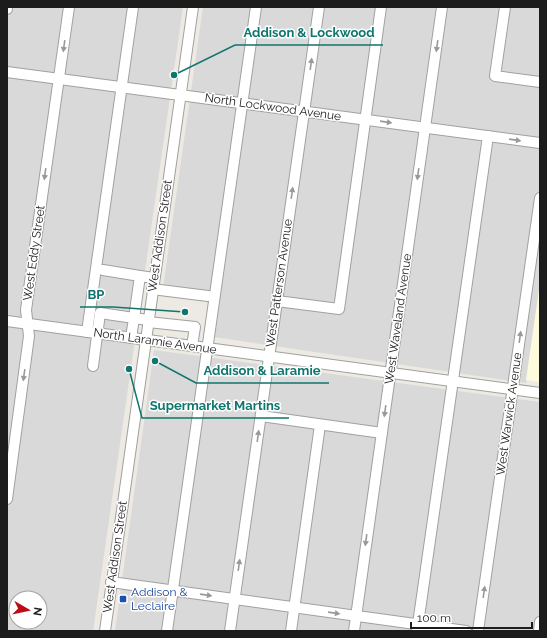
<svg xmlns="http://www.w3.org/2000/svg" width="547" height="638" font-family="Raleway,sans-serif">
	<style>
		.residential { fill: #dad9d9; fill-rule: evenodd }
		.education { fill: #fdfbdc }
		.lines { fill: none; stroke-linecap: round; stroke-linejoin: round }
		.minor-casing { stroke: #a0a0a0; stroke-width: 12 }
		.minor { stroke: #fff; stroke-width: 10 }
		.oneway { fill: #999 }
		.transit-dot { fill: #1a4fb4; stroke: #fff; stroke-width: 1.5 }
		.labels { text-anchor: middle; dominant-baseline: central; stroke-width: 3; stroke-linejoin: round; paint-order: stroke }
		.street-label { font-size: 12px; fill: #1c1c1c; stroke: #fff }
		.transit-label { font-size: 12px; fill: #164399; stroke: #fff; text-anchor: start }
		.leader { fill: none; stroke: #0f766e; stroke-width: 1.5 }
		.callout-dot { fill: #0f766e; stroke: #fff; stroke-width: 1.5 }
		.callout-label { font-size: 13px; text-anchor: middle; font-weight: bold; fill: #0f766e; stroke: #fff; stroke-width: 3; stroke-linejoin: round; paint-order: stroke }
	</style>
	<rect width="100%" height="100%" fill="#ede9e3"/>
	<g class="residential">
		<path d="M7,7H183L93,631H7ZM16,598H40V622H16Z"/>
		<polygon points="203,7 540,7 540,283 526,383 207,336 211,295 163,288"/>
		<polygon points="154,350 540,402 540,631 115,631"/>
	</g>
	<polygon class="education" points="540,283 540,382 526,380"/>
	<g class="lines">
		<defs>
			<g id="minor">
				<polyline points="505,7 495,76 540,82"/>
				<polyline points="7,9 7,7"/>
				<polyline points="7,72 540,143"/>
				<polyline points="103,270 140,276"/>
				<polyline points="152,289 208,296"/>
				<polyline points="277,301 339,309 381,7"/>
				<polyline points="148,320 134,318 140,276 154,278"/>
				<polyline points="7,321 540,393"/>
				<polyline points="148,322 195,327 192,346"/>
				<polyline points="87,332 133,7"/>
				<polyline points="93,366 100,313 134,318 131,338"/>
				<polyline points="261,416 382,433"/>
				<polyline points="7,499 29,336 26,310 69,7"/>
				<polyline points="111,582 466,631"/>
				<polyline points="105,631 193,7"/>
				<polyline points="167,631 256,7"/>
				<polyline points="230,631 319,7"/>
				<polyline points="291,631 320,425"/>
				<polyline points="354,631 442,7"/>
				<polyline points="417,631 488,136"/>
				<polyline points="478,631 540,198"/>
				<polyline points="539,631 540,622"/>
			</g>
		</defs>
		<use href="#minor" class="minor-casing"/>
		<use href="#minor" class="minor"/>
	</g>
	<defs><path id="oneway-solid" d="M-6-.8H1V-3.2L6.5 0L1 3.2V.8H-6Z"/></defs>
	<g class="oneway">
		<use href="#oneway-solid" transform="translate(64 46) rotate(98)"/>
		<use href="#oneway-solid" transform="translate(437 46) rotate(98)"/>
		<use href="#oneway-solid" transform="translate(311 64) rotate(-82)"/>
		<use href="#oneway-solid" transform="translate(386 122) rotate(8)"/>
		<use href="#oneway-solid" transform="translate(515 140) rotate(8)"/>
		<use href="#oneway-solid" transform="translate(45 174) rotate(98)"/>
		<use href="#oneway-solid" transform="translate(418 174) rotate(98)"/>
		<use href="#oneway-solid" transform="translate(292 193) rotate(-82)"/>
		<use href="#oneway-solid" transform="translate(520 337) rotate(-82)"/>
		<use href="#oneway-solid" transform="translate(24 375) rotate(98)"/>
		<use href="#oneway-solid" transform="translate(385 411) rotate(98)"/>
		<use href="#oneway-solid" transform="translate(258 436) rotate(-82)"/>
		<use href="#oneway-solid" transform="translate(366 540) rotate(98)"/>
		<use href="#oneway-solid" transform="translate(239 565) rotate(-82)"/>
		<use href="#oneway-solid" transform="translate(484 592) rotate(-82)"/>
		<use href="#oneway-solid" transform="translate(206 595) rotate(8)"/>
		<use href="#oneway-solid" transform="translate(334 613) rotate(8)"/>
	</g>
	<rect class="transit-dot" x="119" y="595" width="8" height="8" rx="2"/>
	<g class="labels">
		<g class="street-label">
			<text transform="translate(273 107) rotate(8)">North Lockwood Avenue</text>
			<text transform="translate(160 236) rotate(-82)">West Addison Street</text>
			<text transform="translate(34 253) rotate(-82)">West Eddy Street</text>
			<text transform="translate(279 283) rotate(-82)">West Patterson Avenue</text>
			<text transform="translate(398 319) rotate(-82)">West Waveland Avenue</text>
			<text transform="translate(155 341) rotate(8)">North Laramie Avenue</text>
			<text transform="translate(509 414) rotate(-82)">West Warwick Avenue</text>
			<text transform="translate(115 557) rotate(-82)">West Addison Street</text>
		</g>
		<g class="transit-label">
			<text x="131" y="592">Addison &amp;<tspan x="131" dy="14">Leclaire</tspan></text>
		</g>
	</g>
	<path class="leader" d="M174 75L235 45H383M185 312L113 307H80M155 361L196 383H329M129 369L142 418H289"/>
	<g class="callout-dot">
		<circle cx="174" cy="75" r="4"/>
		<circle cx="185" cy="312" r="4"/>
		<circle cx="155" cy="361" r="4"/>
		<circle cx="129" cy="369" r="4"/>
	</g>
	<g class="callout-label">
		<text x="309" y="37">Addison &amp; Lockwood</text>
		<text x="96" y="299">BP</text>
		<text x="262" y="375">Addison &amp; Laramie</text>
		<text x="215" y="410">Supermarket Martins</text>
	</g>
	<rect width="547" height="638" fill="none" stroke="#1c1c1c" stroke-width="16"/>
	<g transform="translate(28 610) rotate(99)"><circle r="19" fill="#ffffff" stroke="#a4a4a4"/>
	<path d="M0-3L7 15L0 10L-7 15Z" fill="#bc0d16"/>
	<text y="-6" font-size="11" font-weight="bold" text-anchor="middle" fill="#1c1c1c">N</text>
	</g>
	<path d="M411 622v6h121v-6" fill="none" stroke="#1c1c1c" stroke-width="2"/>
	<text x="417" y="622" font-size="12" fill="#1c1c1c" stroke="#ffffff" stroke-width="3" paint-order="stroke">100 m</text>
</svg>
